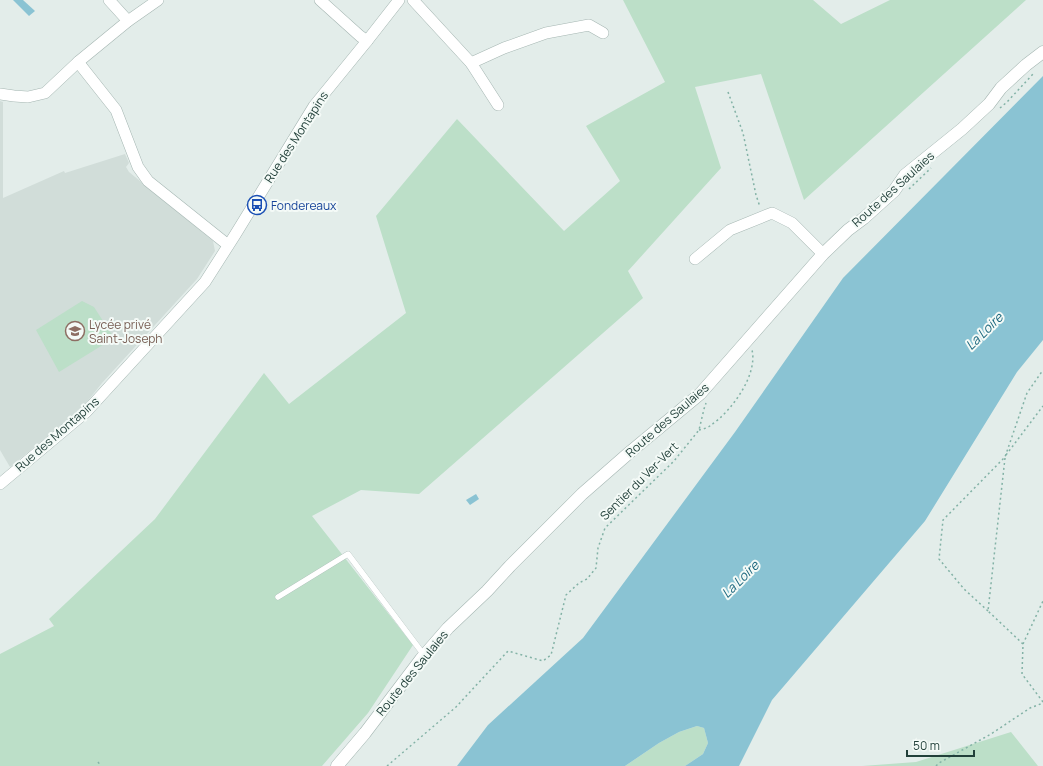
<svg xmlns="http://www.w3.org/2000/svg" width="1043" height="766" font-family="Manrope,sans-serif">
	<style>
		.built { fill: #d1ddd9 }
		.green { fill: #bcdfc8 }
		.water { fill: #8ac3d3 }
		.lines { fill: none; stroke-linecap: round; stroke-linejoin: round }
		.service-casing { stroke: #a5b6b2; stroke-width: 6 }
		.minor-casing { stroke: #a5b6b2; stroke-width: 12 }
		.tertiary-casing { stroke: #a5b6b2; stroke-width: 13 }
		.path { stroke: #83b2a6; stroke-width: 1.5; stroke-dasharray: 2 3; stroke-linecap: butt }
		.service { stroke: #fff; stroke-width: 5.5 }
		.minor { stroke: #fff; stroke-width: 11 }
		.tertiary { stroke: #fff; stroke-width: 12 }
		.labels { text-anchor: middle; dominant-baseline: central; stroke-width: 4; stroke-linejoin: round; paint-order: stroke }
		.street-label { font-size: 12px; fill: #22403a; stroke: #f4faf7 }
		.transit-label { font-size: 12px; fill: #164399; stroke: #f4faf7; text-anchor: start }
		.education-label { font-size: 12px; fill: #785e54; stroke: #f4faf7; text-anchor: start }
		.water-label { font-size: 13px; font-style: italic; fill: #1a667d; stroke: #f4faf7 }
	</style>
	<rect width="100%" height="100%" fill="#e3edea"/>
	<polygon class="built" points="0,101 3,102 3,198 64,171 65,173 125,154 129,163 126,167 129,172 213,241 215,251 197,279 102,383 82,408 10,467 0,450"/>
	<g class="green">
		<polygon points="623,0 813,0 841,24 890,0 1026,0 804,200 761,74 695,87 721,168 628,271 643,298 419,494 361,490 312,516 413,645 368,713 322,766 0,766 0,654 54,626 49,619 155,519 264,373 289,404 406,313 376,216 457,119 564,231 620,181 586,126 665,82"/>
		<polygon points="82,301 94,307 114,338 59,372 36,330"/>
		<polygon points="697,726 704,728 708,743 703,754 685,766 625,766 659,743 679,732"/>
		<polygon points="1011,732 1038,766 862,766 916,762"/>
	</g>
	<g class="water">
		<polygon points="13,0 23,0 35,11 29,16"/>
		<polygon points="1043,76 1043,340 1017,372 925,521 772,700 739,766 685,766 703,754 708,743 704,728 697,726 679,732 659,743 625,766 457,766 488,725 583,638 735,432 843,278"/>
		<polygon points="476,494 479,499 470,505 466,500"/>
	</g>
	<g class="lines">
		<defs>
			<polyline id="service" points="278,597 348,554 424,655"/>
			<g id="minor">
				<polyline points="109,0 128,21"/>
				<polyline points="320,0 360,36 367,41"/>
				<polyline points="413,0 471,63 498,105"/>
				<polyline points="78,62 128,21 158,0"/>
				<polyline points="471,63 504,48 546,33 589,25 603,33"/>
				<polyline points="0,94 14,96 28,97 45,93 78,62 116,110 138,167 148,181 228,245"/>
				<polyline points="695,259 730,230 772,213 792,223 823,254"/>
				<polyline points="0,484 86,412 205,282 235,235 314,106 367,41 399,0"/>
			</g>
			<polyline id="tertiary" points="337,766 365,733 421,659 448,628 487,591 510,566 582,494 630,452 700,394 823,254 848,230 864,218 894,191 905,175 962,129 989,104 1001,88 1026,65 1043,52"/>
		</defs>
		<use href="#service" class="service-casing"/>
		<use href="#minor" class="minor-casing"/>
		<use href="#tertiary" class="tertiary-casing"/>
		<g class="path">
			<polyline points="728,92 743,133 756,195 760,207"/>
			<polyline points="1000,108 1007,102 1034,73"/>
			<polyline points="909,189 931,168"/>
			<path d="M699,430C703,429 708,428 711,425C731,412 758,375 752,350"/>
			<polyline points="1006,455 1043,406"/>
			<polyline points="1005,458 988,611 1023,644"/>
			<polyline points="988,611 964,589 939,559 943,520 1005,457 1027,393 1043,370"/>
			<polyline points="1043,702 1022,674 1023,644 1043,601"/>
			<polyline points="98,762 101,766"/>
			<polyline points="387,766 456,707 508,651 543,661 551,655 566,595 579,583 587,579 596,568 598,548 605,528 674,461 699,430 704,409 706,403"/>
			<polyline points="936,766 939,763 991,734 1030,708 1043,703"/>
		</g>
		<use href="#service" class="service"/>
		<use href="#minor" class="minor"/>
		<use href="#tertiary" class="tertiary"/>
	</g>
	<defs>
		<symbol id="bus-ring" viewBox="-11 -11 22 22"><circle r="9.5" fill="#f4faf7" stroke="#1a4fb4" stroke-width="1.5"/><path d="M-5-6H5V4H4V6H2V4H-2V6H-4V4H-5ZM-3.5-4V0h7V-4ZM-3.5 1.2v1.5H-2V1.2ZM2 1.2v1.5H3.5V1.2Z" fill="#1a4fb4"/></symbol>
		<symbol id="school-ring" viewBox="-11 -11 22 22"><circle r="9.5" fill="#f4faf7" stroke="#8d6e63" stroke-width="1.5"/><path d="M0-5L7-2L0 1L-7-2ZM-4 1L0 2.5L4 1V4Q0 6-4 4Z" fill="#8d6e63"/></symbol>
	</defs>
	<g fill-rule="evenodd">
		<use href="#bus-ring" x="246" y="194" width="22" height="22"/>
		<use href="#school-ring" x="64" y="320" width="22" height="22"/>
	</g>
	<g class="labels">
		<g class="street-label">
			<text transform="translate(296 137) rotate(-57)">Rue des Montapins</text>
			<text transform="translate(893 189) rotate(-42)">Route des Saulaies</text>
			<text transform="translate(667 420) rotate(-41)">Route des Saulaies</text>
			<text transform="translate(57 434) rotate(-41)">Rue des Montapins</text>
			<text transform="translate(639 481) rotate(-45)">Sentier du Ver-Vert</text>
			<text transform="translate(412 673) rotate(-51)">Route des Saulaies</text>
		</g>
		<g class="transit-label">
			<text x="271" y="205">Fondereaux</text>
		</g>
		<g class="education-label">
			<text x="89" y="324">Lycée privé<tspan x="89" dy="14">Saint-Joseph</tspan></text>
		</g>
		<g class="water-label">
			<text transform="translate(984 331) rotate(-45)">La Loire</text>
			<text transform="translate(740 579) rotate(-45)">La Loire</text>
		</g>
	</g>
	<path d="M907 750v6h67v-6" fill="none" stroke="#22403a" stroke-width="2"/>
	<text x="913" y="750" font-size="12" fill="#22403a" stroke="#f4faf7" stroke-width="3" paint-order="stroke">50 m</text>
</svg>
